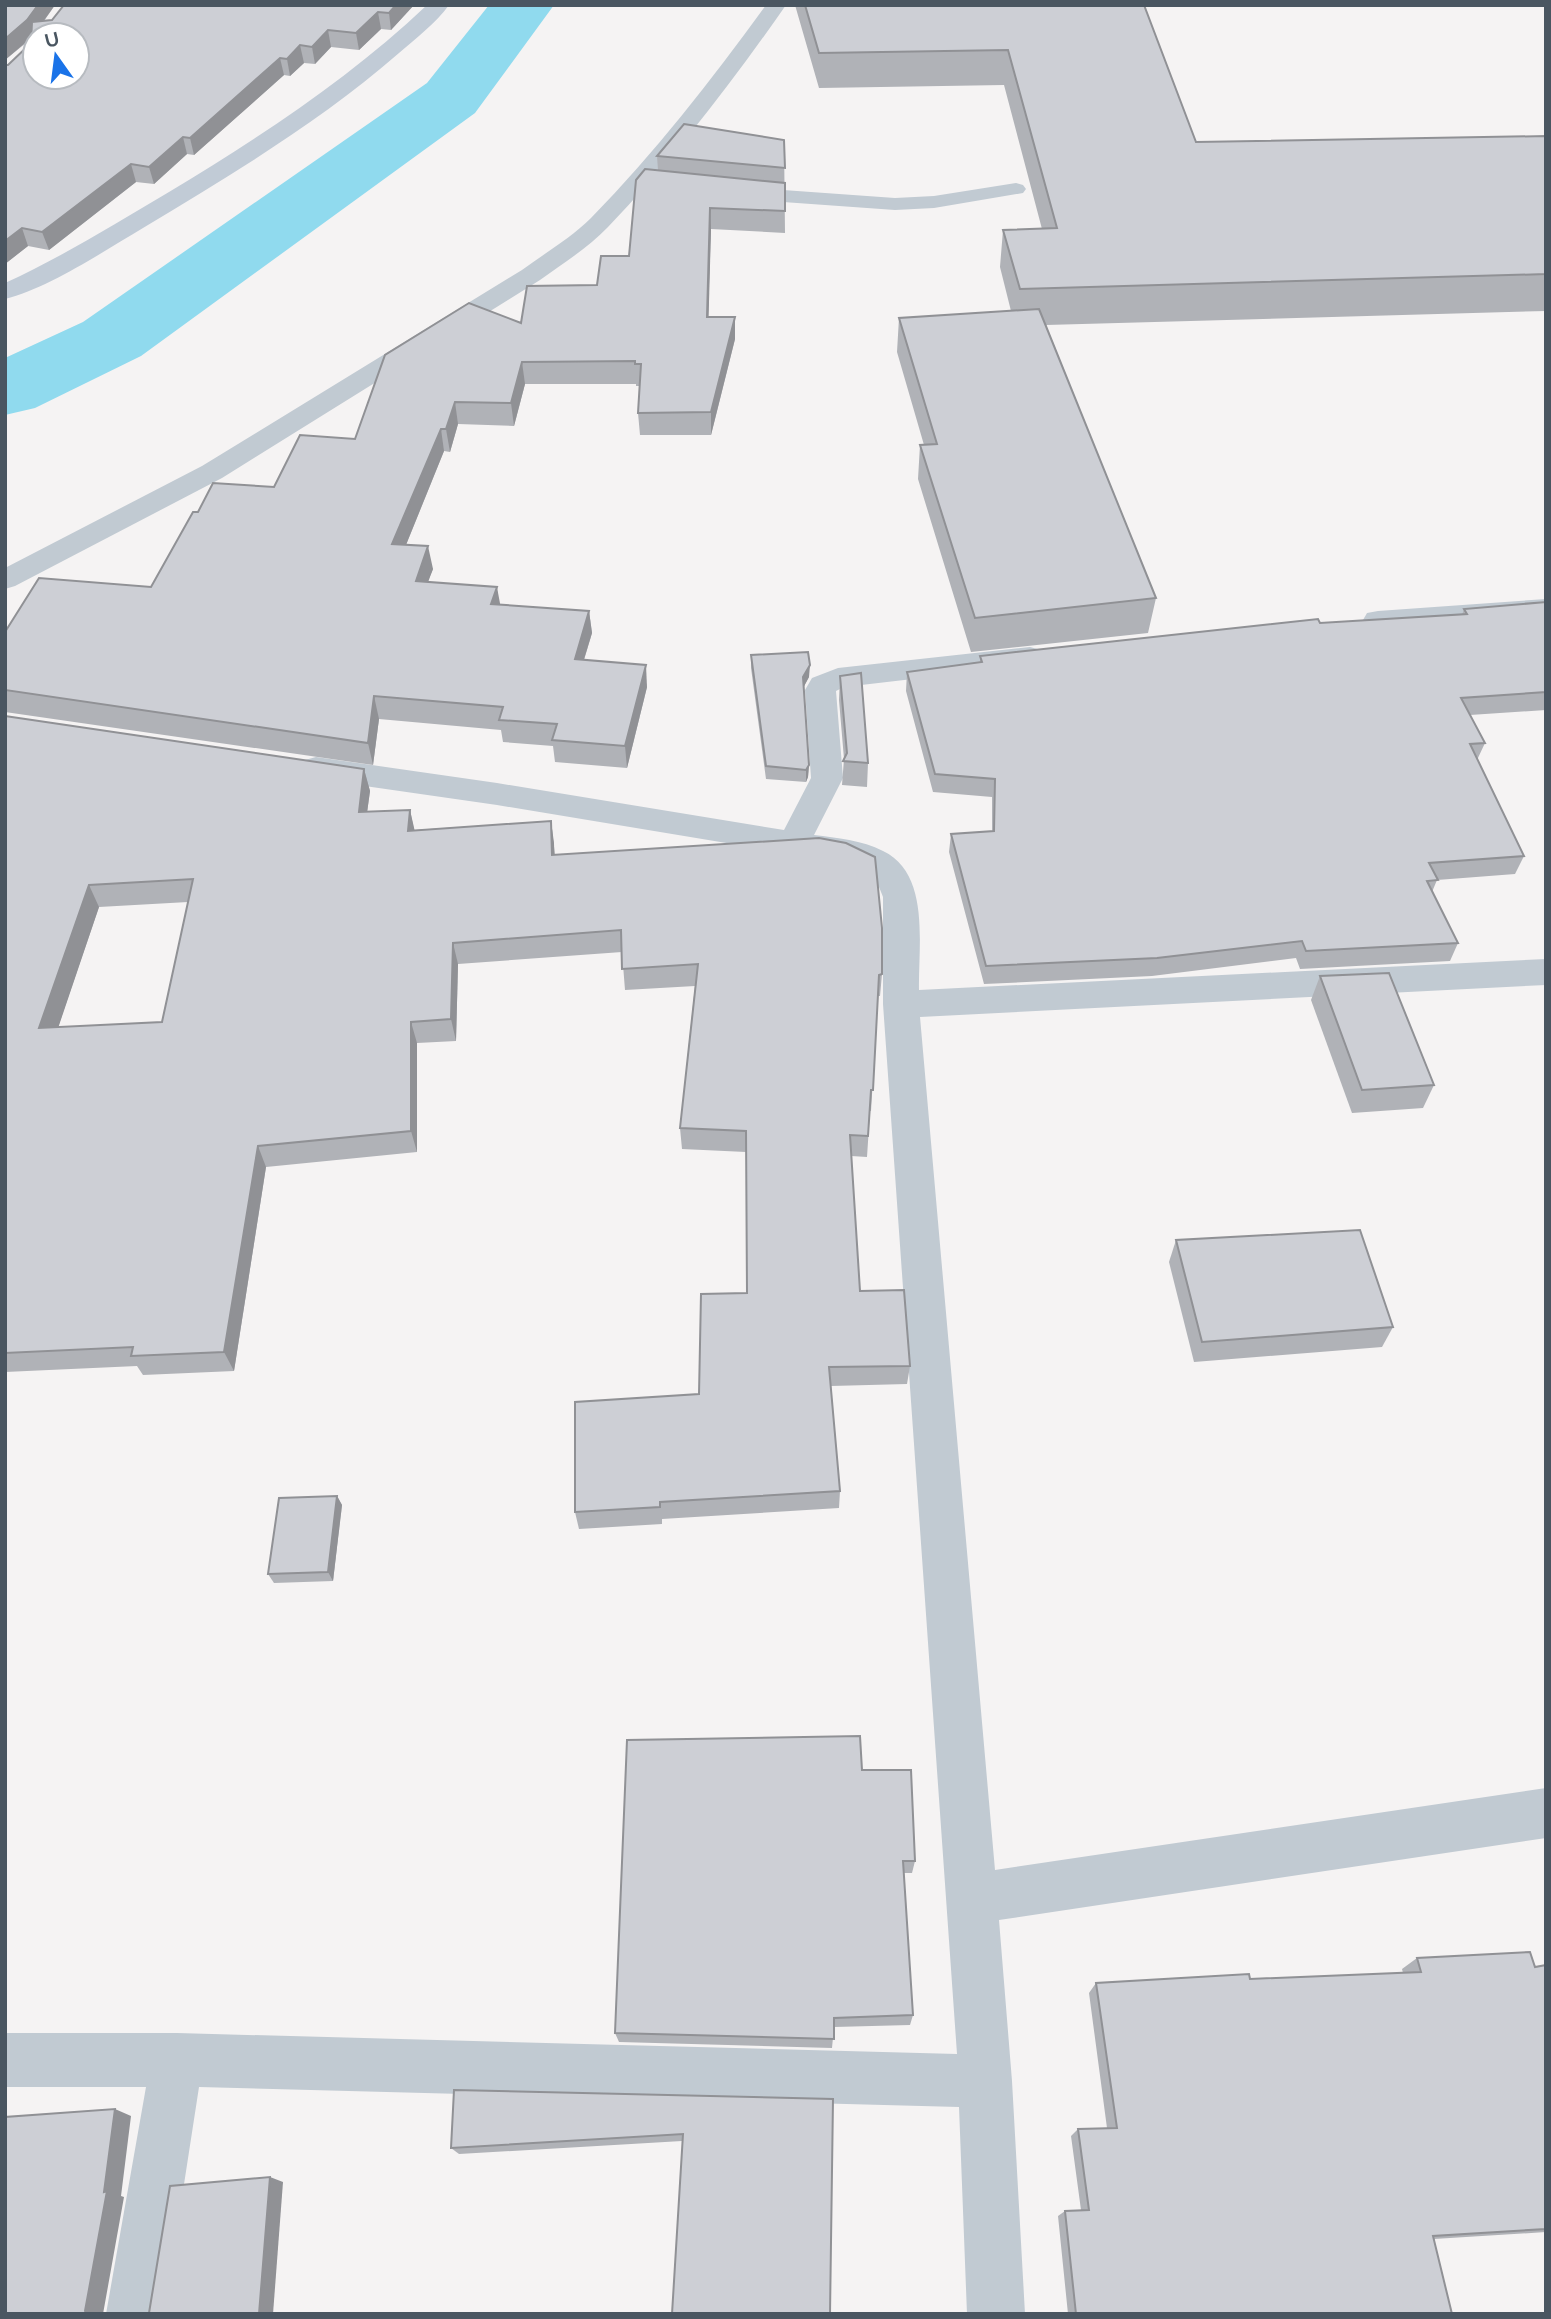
<svg xmlns="http://www.w3.org/2000/svg" width="1551" height="2319" font-family="Raleway,sans-serif">
	<style>
		.lines { fill: none; stroke-linecap: round; stroke-linejoin: round }
		.river { fill: #90daee; fill-rule: evenodd }
		.lane { fill: #c1cad2; fill-rule: evenodd }
		.street { fill: #c1cad2; fill-rule: evenodd }
		.secondary { fill: #c1cbd6; fill-rule: evenodd }
		.wall { fill: #b0b2b7; fill-rule: evenodd }
		.shaded-wall { fill: #909195 }
		.building { fill: #cdcfd5; stroke: #909195; stroke-width: 2; fill-rule: evenodd }
	</style>
	<rect width="100%" height="100%" fill="#f5f3f3"/>
	<g class="lines">
		<polygon class="river" points="489,5 554,5 475,113 141,356 35,408 5,415 5,358 83,322 427,83"/>
		<polygon class="lane" points="1016,183 1023,185 1026,189 1023,193 934,208 895,210 740,199 733,197 730,193 733,189 740,187 895,198 934,196"/>
		<g class="street">
			<path d="M766,5H786C733,81 672,161 608,227C588,248 562,264 540,280L222,478L15,586L5,589V568L202,466L522,270C545,253 571,238 591,218C655,153 712,79 766,5Z"/>
			<polygon points="1546,599 1546,617 1378,629 1367,627 1363,620 1367,613 1378,611"/>
			<path d="M1030,647L1041,650L1045,657L1041,664L844,687L836,691L843,778L814,835C837,838 862,840 883,851C931,874 918,946 919,990L1546,959V985L920,1017L995,1870L1546,1788V1838L999,1920L1012,2081L1025,2314H967L959,2107L199,2087L164,2314H106L146,2087H5V2033H177L957,2054L883,1004V897C877,879 869,871 852,864L497,805L316,779L305,776L300,768L305,760L316,757L497,783L784,830L811,778L805,690L812,678L838,668Z"/>
		</g>
		<path class="secondary" d="M427,5H449C436,23 415,39 399,53C321,121 231,175 143,228C104,251 49,288 5,299V283C62,257 115,224 169,192C260,137 349,79 427,5Z"/>
	</g>
	<g class="wall">
		<polygon points="55,5 44,21 52,20 64,5 414,5 391,30 381,29 359,50 331,47 315,64 304,63 290,76 284,75 194,155 187,154 154,184 136,182 49,250 28,246 5,264 8,65 31,43 32,38 5,60"/>
		<polygon points="795,5 1144,5 1196,142 1546,136 1546,311 1046,325 1156,598 1148,633 971,652 918,479 920,445 924,445 897,352 899,318 1011,311 1000,267 1003,230 1042,229 1004,85 819,88"/>
		<polygon points="784,140 785,233 711,229 708,317 735,339 711,435 640,435 638,413 640,386 636,386 636,384 525,384 514,426 458,424 450,452 444,451 406,545 433,569 428,581 500,605 589,611 592,633 584,660 647,687 627,768 555,762 553,746 503,742 501,730 379,719 373,765 5,712 5,632 151,587 198,512 274,487 355,439 521,323 597,285 629,256 658,170 657,156"/>
		<polygon points="1546,602 1546,710 1470,715 1485,743 1477,760 1524,856 1515,874 1437,880 1432,892 1458,943 1450,961 1300,969 1296,958 1152,976 984,984 949,852 951,834 992,831 992,797 933,792 906,691 907,672 980,662 980,656 1320,623 1462,615 1464,609"/>
		<polygon points="751,655 809,677 803,688 809,765 808,777 806,782 766,779 751,668"/>
		<polygon points="840,676 868,763 867,787 842,785 844,759 839,700"/>
		<path d="M5,716L364,769L370,791L367,812L410,810L414,830L551,821L555,855L882,974L880,996H878L871,1111H870L867,1157L851,1156L860,1291L910,1366L907,1384L831,1386L840,1491L839,1508L662,1519V1524L579,1529L575,1512L699,1394L747,1293L746,1152L682,1149L680,1128L695,986L625,990L622,952L458,964L456,1041L417,1043V1152L266,1167L234,1371L143,1375L137,1366L5,1372ZM188,902L162,1022L58,1027L99,907Z"/>
		<polygon points="1320,976 1434,1085 1423,1108 1352,1113 1311,1000"/>
		<polygon points="1176,1240 1393,1327 1382,1347 1194,1362 1169,1262"/>
		<polygon points="337,1496 342,1505 333,1581 274,1583 268,1574"/>
		<polygon points="862,1770 915,1861 912,1873 904,1873 913,2015 910,2025 834,2027 832,2048 619,2042 615,2033"/>
		<polygon points="1417,1958 1535,1967 1546,1965 1546,2232 1434,2239 1452,2314 1068,2314 1058,2216 1065,2211 1081,2210 1071,2136 1078,2129 1107,2128 1089,1993 1096,1983 1250,1979 1403,1973 1402,1969"/>
		<polygon points="833,2099 682,2141 459,2154 451,2148"/>
	</g>
	<g class="shaded-wall">
		<polygon points="38,5 55,5 32,37 5,60 5,39"/>
		<polygon points="396,5 414,5 391,30 389,13"/>
		<polygon points="378,12 381,29 359,50 356,33"/>
		<polygon points="328,30 331,47 315,64 312,47"/>
		<polygon points="300,45 304,63 290,76 287,59"/>
		<polygon points="280,58 284,75 194,155 190,138"/>
		<polygon points="183,137 187,154 154,184 149,167"/>
		<polygon points="131,164 136,182 49,250 42,232"/>
		<polygon points="710,208 711,229 708,339 707,317"/>
		<polygon points="22,228 28,246 5,264 5,241"/>
		<polygon points="735,317 735,339 711,435 711,412"/>
		<polygon points="522,362 525,384 514,426 511,403"/>
		<polygon points="455,402 458,424 450,452 446,429"/>
		<polygon points="441,429 444,451 397,567 392,544"/>
		<polygon points="428,546 433,569 420,603 416,581"/>
		<polygon points="497,587 501,609 491,604"/>
		<polygon points="589,611 592,633 577,682 575,659"/>
		<polygon points="646,665 647,687 627,768 625,746"/>
		<polygon points="810,665 809,677 802,690 803,677"/>
		<polygon points="374,696 379,719 373,765 368,743"/>
		<polygon points="809,765 808,777 806,782 806,770"/>
		<polygon points="364,769 370,791 364,835 359,812"/>
		<polygon points="410,810 415,832 408,831"/>
		<polygon points="551,821 554,843 555,877 552,855"/>
		<polygon points="89,885 99,907 51,1049 39,1028"/>
		<polygon points="453,943 458,964 456,1041 451,1019"/>
		<polygon points="411,1022 417,1043 417,1152 411,1131"/>
		<polygon points="258,1146 266,1167 234,1371 224,1352"/>
		<polygon points="337,1496 342,1505 333,1581 328,1572"/>
		<polygon points="115,2109 131,2116 121,2196 124,2197 103,2314 88,2314 85,2311 104,2192"/>
		<polygon points="270,2177 283,2182 273,2314 259,2314"/>
	</g>
	<g class="building">
		<polygon points="5,5 38,5 27,20 5,39"/>
		<path d="M64,5H396L389,13L378,12L356,33L328,30L312,47L300,45L287,59L280,58L190,138L183,137L149,167L131,164L42,232L22,228L5,241V65H8L31,43L32,22L52,20ZM35,35H77V77H35Z"/>
		<polygon points="805,5 1144,5 1196,142 1546,136 1546,274 1020,289 1003,230 1057,228 1008,50 819,53"/>
		<polygon points="684,124 784,140 785,168 657,156"/>
		<polygon points="645,169 785,183 785,211 710,208 707,317 735,317 711,412 638,413 641,364 635,364 635,361 522,362 511,403 455,402 446,429 441,429 392,544 428,546 416,581 497,587 491,604 589,611 575,659 646,665 625,746 552,740 557,724 499,720 503,707 374,696 368,743 5,690 5,632 39,578 151,587 193,512 198,512 213,483 274,487 300,435 355,439 385,355 469,303 521,323 527,286 597,285 601,256 629,256 636,180"/>
		<polygon points="1039,309 1156,598 975,618 920,445 937,444 899,318"/>
		<polygon points="1546,602 1546,692 1461,698 1485,743 1470,744 1524,856 1429,863 1438,880 1427,881 1458,943 1306,951 1302,941 1157,958 986,966 951,834 994,831 995,779 935,774 907,672 982,662 980,656 1318,619 1320,623 1467,614 1464,609"/>
		<polygon points="808,652 810,665 803,677 809,765 806,770 766,766 751,655"/>
		<polygon points="861,673 868,763 843,761 847,753 840,676"/>
		<path d="M5,716L364,769L359,812L410,810L408,831L551,821L552,855L819,838L846,843L875,857L882,928V974L879,975L873,1090H871L868,1136L850,1135L860,1291L904,1290L910,1366L829,1367L840,1491L660,1502V1507L575,1512V1402L699,1394L701,1294L747,1293L746,1131L680,1128L698,964L622,969L621,930L453,943L451,1019L411,1022V1131L258,1146L224,1352L131,1356L133,1347L5,1353ZM193,879L162,1022L39,1028L89,885Z"/>
		<polygon points="1389,973 1434,1085 1362,1090 1320,976"/>
		<polygon points="1360,1230 1393,1327 1202,1342 1176,1240"/>
		<polygon points="337,1496 328,1572 268,1574 279,1498"/>
		<polygon points="860,1736 862,1770 911,1770 915,1861 903,1861 913,2015 834,2018 834,2039 615,2033 627,1740"/>
		<polygon points="1530,1952 1535,1967 1546,1965 1546,2229 1433,2236 1452,2314 1076,2314 1065,2211 1089,2210 1078,2129 1117,2128 1096,1983 1249,1974 1250,1979 1421,1972 1417,1958"/>
		<polygon points="454,2090 833,2099 830,2314 672,2314 683,2134 451,2148"/>
		<polygon points="115,2109 104,2192 107,2191 85,2311 88,2314 5,2314 5,2117"/>
		<polygon points="270,2177 259,2314 125,2314 149,2313 170,2186"/>
	</g>
	<rect width="1551" height="2319" fill="none" stroke="#4a5661" stroke-width="14"/>
	<g transform="translate(56 56) rotate(346)"><circle r="33" fill="#ffffff" stroke="#b7bbc0" stroke-width="2"/>
	<path d="M0-5L12 26L0 18L-12 26Z" fill="#1a73e8"/>
	<text y="-10" font-size="19" font-weight="bold" text-anchor="middle" fill="#4a5661">U</text>
	</g>
</svg>
